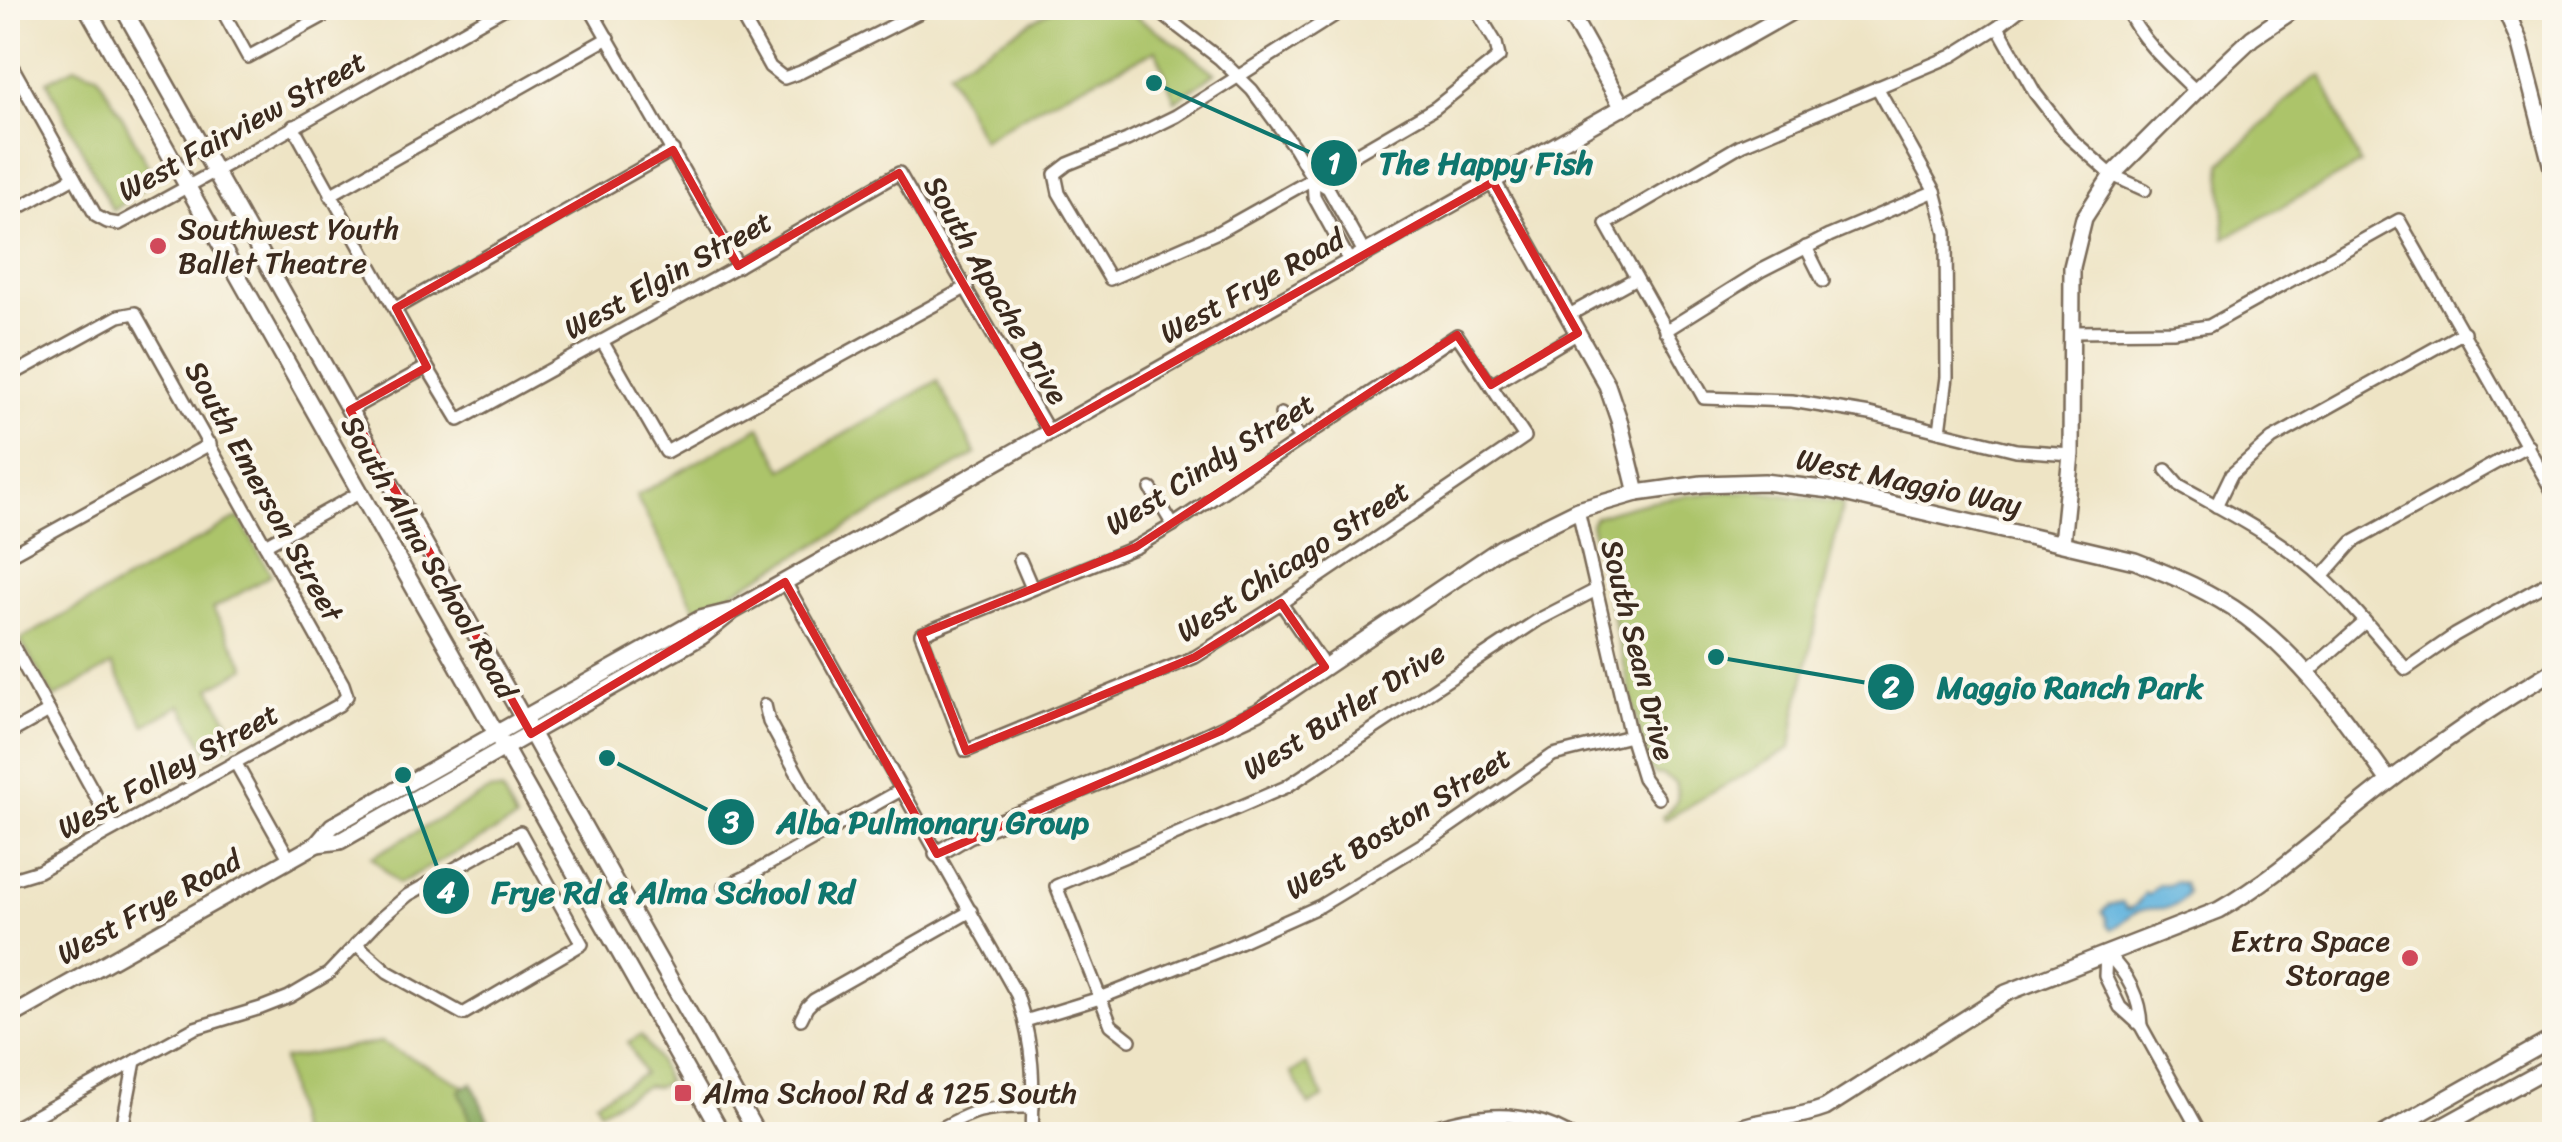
<svg xmlns="http://www.w3.org/2000/svg" width="2562" height="1142" font-family="Sriracha,sans-serif">
	<style>
		.green { fill: #acc46a; stroke: #747744; stroke-width: 2.5 }
		.forest { fill: #89aa5e; stroke: #626a3e; stroke-width: 2.5 }
		.water { fill: #62b4de; stroke: #4e6f7e; stroke-width: 2.5 }
		.lines { fill: none; stroke-linecap: round; stroke-linejoin: round }
		.street-casing { stroke: #7a6b58; stroke-width: 16 }
		.secondary-casing { stroke: #7a6b58; stroke-width: 20 }
		.street { stroke: #fff; stroke-width: 11 }
		.secondary { stroke: #fff; stroke-width: 15 }
		.marked { fill: none; stroke: #d62828; stroke-width: 8; stroke-linejoin: round }
		.poi-dot { fill: #d1495b; stroke: #fbf7ec; stroke-width: 4 }
		.labels { text-anchor: middle; dominant-baseline: central; stroke-width: 8; stroke-linejoin: round; paint-order: stroke }
		.street-label { font-size: 30px; fill: #3b2a1e; stroke: #fbf7ec }
		.poi-label { font-size: 30px; fill: #3b2a1e; stroke: #fbf7ec; text-anchor: start }
		.leader { fill: none; stroke: #0f766e; stroke-width: 4 }
		.callout-dot { fill: #0f766e; stroke: #fbf7ec; stroke-width: 4 }
		.mark-label { font-size: 30px; text-anchor: middle; font-weight: bold; fill: #fff }
		.callout-label { font-size: 32px; text-anchor: middle; font-weight: bold; fill: #0f766e; stroke: #fbf7ec; stroke-width: 8; stroke-linejoin: round; paint-order: stroke }
	</style>
	<rect width="100%" height="100%" fill="#fbf7ec"/>
	<filter id="ink" filterUnits="userSpaceOnUse"><feTurbulence type="fractalNoise" baseFrequency=".01" numOctaves="2"/><feDisplacementMap in="SourceGraphic" scale="20" xChannelSelector="R" yChannelSelector="G"/><feConvolveMatrix kernelMatrix="1 2 1 2 8 2 1 2 1" color-interpolation-filters="sRGB"/></filter>
	<filter id="wash" filterUnits="userSpaceOnUse"><feTurbulence type="fractalNoise" baseFrequency=".0048" numOctaves="4" result="noise"/><feDisplacementMap in="SourceGraphic" scale="40" xChannelSelector="R" yChannelSelector="G"/><feGaussianBlur stdDeviation="2.25" result="paint"/><feColorMatrix in="noise" values="0 0 0 0 0 0 0 0 0 0 0 0 0 0 0 0 0 1.4 0 .05"/><feComposite in="paint" operator="in"/></filter>
	<g filter="url(#wash)">
		<rect width="100%" height="100%" fill="#eee4c5"/>
		<g class="green">
			<polygon points="1055,8 1122,8 1180,46 1215,73 1175,101 1156,50 1042,105 982,140 948,71"/>
			<polygon points="75,67 97,74 123,118 155,180 113,211 47,81"/>
			<polygon points="2321,75 2360,164 2225,238 2221,164 2300,88"/>
			<polygon points="937,381 976,454 697,612 636,496 760,427 783,469"/>
			<path d="M1753,491L1843,503L1796,713L1791,748L1664,820L1662,816C1677,807 1680,799 1676,783L1662,775L1655,774L1648,767L1591,524L1595,517C1646,498 1699,492 1753,491Z"/>
			<polygon points="239,517 271,575 213,609 246,668 210,688 239,740 210,756 181,705 145,725 112,665 54,698 20,640"/>
			<polygon points="490,790 502,791 516,820 398,884 372,857"/>
			<polygon points="641,1035 658,1060 667,1083 657,1087 646,1086 600,1111 596,1101 644,1074 628,1042"/>
			<polygon points="381,1042 464,1086 492,1134 298,1134 283,1059"/>
			<polygon points="1306,1064 1324,1097 1309,1105 1291,1073"/>
		</g>
		<polygon class="forest" points="472,1083 494,1134 476,1134 459,1090"/>
		<path class="water" d="M2174,882L2183,883L2187,893C2172,919 2154,901 2133,914C2125,919 2120,925 2112,929L2107,925L2106,918L2102,912L2109,905L2122,902L2127,909C2138,907 2140,900 2145,893L2149,895L2158,885H2169Z"/>
	</g>
	<g filter="url(#ink)">
		<g class="lines">
			<defs>
				<g id="street">
					<polyline points="221,8 248,57 338,8"/>
					<polyline points="590,8 738,266"/>
					<polyline points="737,8 770,67 784,78 801,72 928,8"/>
					<polyline points="1154,8 1220,59 1252,90 1294,147 1313,179 1328,188 1365,254"/>
					<polyline points="1346,8 1176,116 1127,140 1068,164 1055,174 1059,193 1110,279 1218,232 1332,168 1435,108 1499,57 1496,43 1475,8"/>
					<polyline points="2022,8 1998,27 1952,56 1741,145 1606,224 1704,398 1792,401 1870,414 2016,450 2071,454"/>
					<path d="M2126,8C2141,41 2170,66 2196,91"/>
					<polyline points="1998,27 2035,93 2069,137 2112,175 2145,190"/>
					<path d="M8,71L13,68L96,216L107,222L119,224C249,154 376,80 505,8"/>
					<polyline points="1877,87 1935,191 1946,233 1947,377 1940,431"/>
					<polyline points="293,126 427,367 459,420 738,266 899,173 1049,432"/>
					<polyline points="1313,179 1314,197 1350,262"/>
					<polyline points="330,195 608,38"/>
					<polyline points="8,214 74,177"/>
					<polyline points="1806,247 1823,281"/>
					<polyline points="396,308 673,150"/>
					<polyline points="1569,315 1636,278"/>
					<polyline points="1665,331 1762,270 1829,236 1935,191"/>
					<polyline points="2072,332 2173,331 2209,326 2399,220 2554,494"/>
					<polygon points="1457,335 1525,437 1281,603 1195,657 966,751 921,634 1136,547 1173,525"/>
					<polyline points="602,341 666,452 967,287"/>
					<polyline points="8,377 119,316 135,313 343,684 347,696 339,705 39,871 19,877 8,878"/>
					<polyline points="1491,385 1578,333"/>
					<polyline points="350,410 427,367"/>
					<polyline points="1281,414 1300,438"/>
					<path d="M2166,470L2179,485C2214,505 2253,524 2286,548C2333,580 2370,627 2406,669L2455,635L2554,579"/>
					<polyline points="1151,489 1173,525"/>
					<polyline points="2216,506 2231,475 2272,439 2464,332"/>
					<polyline points="1578,510 1630,736 1643,778 1658,798"/>
					<polyline points="265,545 361,492"/>
					<polyline points="8,556 210,444"/>
					<polyline points="1020,560 1032,588"/>
					<polyline points="2322,577 2353,542 2528,445"/>
					<path d="M785,582L1017,995C1034,1046 1034,1081 1032,1134"/>
					<polyline points="1281,603 1325,667"/>
					<polyline points="8,637 114,829"/>
					<polyline points="2307,673 2365,622"/>
					<polyline points="765,705 769,722 829,831"/>
					<polyline points="8,734 49,711"/>
					<polyline points="235,762 290,860"/>
					<polyline points="724,887 746,877 901,790"/>
					<polyline points="2106,953 2105,976 2120,1007 2141,1026 2201,1134"/>
					<path d="M2106,953C2127,973 2140,996 2141,1026"/>
					<polyline points="801,1019 807,1007 814,1000 971,911"/>
					<polyline points="1025,1021 1100,998 1224,949 1320,906 1436,836 1553,755 1630,736"/>
					<polyline points="1130,1040 1111,1025 1056,886 1286,787 1538,620 1596,590"/>
					<polyline points="8,1131 195,1028 261,1008 289,997 328,974 380,919 408,895 520,832 582,944 463,1014 388,972 356,944"/>
					<polyline points="121,1134 135,1061"/>
					<path d="M931,1134C973,1110 984,1106 1033,1107"/>
					<path d="M1413,1134C1466,1115 1518,1105 1569,1134"/>
				</g>
				<g id="secondary">
					<polyline points="87,8 722,1134"/>
					<polyline points="123,8 757,1134"/>
					<polyline points="1567,8 1623,108"/>
					<polyline points="2505,8 2519,41 2554,175"/>
					<polyline points="1493,182 1607,385 1619,420 1637,493"/>
					<polyline points="2062,543 2071,454 2072,267 2084,218 2112,175 2196,91 2252,38 2296,8"/>
					<polyline points="317,844 340,841 702,636 733,611 1798,8"/>
					<path d="M937,854L969,835L1176,750L1258,712L1501,548L1578,510L1637,493L1702,484L1764,482L1831,490L2135,561C2174,576 2212,592 2246,617C2305,661 2347,722 2389,781"/>
					<polyline points="8,1018 317,844 332,826 700,619 729,612"/>
					<path d="M1726,1134C1757,1118 1791,1121 1825,1108L2006,993L2219,910C2280,875 2332,825 2387,783C2440,742 2496,704 2554,670"/>
					<polyline points="2384,1134 2554,1038"/>
					<polyline points="2429,1134 2554,1065"/>
				</g>
			</defs>
			<use href="#street" class="street-casing"/>
			<use href="#secondary" class="secondary-casing"/>
			<use href="#street" class="street"/>
			<use href="#secondary" class="secondary"/>
		</g>
	</g>
	<path class="marked" d="M673,150L738,266L899,173L1049,432L1493,182L1578,333L1491,385L1457,335L1136,547L921,634L966,751L1195,657L1281,603L1325,667L1221,731L937,854L785,582L531,734L350,410L427,367L396,308Z"/>
	<g class="poi-dot">
		<circle cx="158" cy="246" r="10"/>
		<circle cx="2410" cy="958" r="10"/>
		<rect x="673" y="1083" width="20" height="20" rx="5"/>
	</g>
	<g class="labels">
		<g class="street-label">
			<text transform="translate(242 126) rotate(-29)">West Fairview Street</text>
			<text transform="translate(668 275) rotate(-29)">West Elgin Street</text>
			<text transform="translate(1252 286) rotate(-29)">West Frye Road</text>
			<text transform="translate(996 290) rotate(60)">South Apache Drive</text>
			<text transform="translate(1210 464) rotate(-32)">West Cindy Street</text>
			<text transform="translate(1909 482) rotate(12)">West Maggio Way</text>
			<text transform="translate(264 491) rotate(61)">South Emerson Street</text>
			<text transform="translate(429 557) rotate(60)">South Alma School Road</text>
			<text transform="translate(1293 561) rotate(-33)">West Chicago Street</text>
			<text transform="translate(1638 650) rotate(76)">South Sean Drive</text>
			<text transform="translate(1344 711) rotate(-32)">West Butler Drive</text>
			<text transform="translate(168 771) rotate(-29)">West Folley Street</text>
			<text transform="translate(1398 823) rotate(-32)">West Boston Street</text>
			<text transform="translate(149 907) rotate(-29)">West Frye Road</text>
		</g>
		<g class="poi-label">
			<text x="178" y="229">Southwest Youth<tspan x="178" dy="34">Ballet Theatre</tspan></text>
			<text x="2390" y="941" text-anchor="end">Extra Space<tspan x="2390" dy="34">Storage</tspan></text>
			<text x="703" y="1093">Alma School Rd &amp; 125 South</text>
		</g>
	</g>
	<path class="leader" d="M1154 83L1334 163M1716 657L1891 687M607 758L731 822M403 775L446 891"/>
	<g class="callout-dot">
		<circle cx="1154" cy="83" r="10"/>
		<circle cx="1716" cy="657" r="10"/>
		<circle cx="607" cy="758" r="10"/>
		<circle cx="403" cy="775" r="10"/>
		<circle cx="1334" cy="163" r="25"/>
		<circle cx="1891" cy="687" r="25"/>
		<circle cx="731" cy="822" r="25"/>
		<circle cx="446" cy="891" r="25"/>
	</g>
	<g class="mark-label">
		<text x="1334" y="173">1</text>
		<text x="1891" y="697">2</text>
		<text x="731" y="832">3</text>
		<text x="446" y="902">4</text>
	</g>
	<g class="callout-label">
		<text x="1486" y="174">The Happy Fish</text>
		<text x="2070" y="698">Maggio Ranch Park</text>
		<text x="933" y="833">Alba Pulmonary Group</text>
		<text x="673" y="903">Frye Rd &amp; Alma School Rd</text>
	</g>
	<rect width="2562" height="1142" fill="none" stroke="#fbf7ec" stroke-width="40"/>
</svg>
